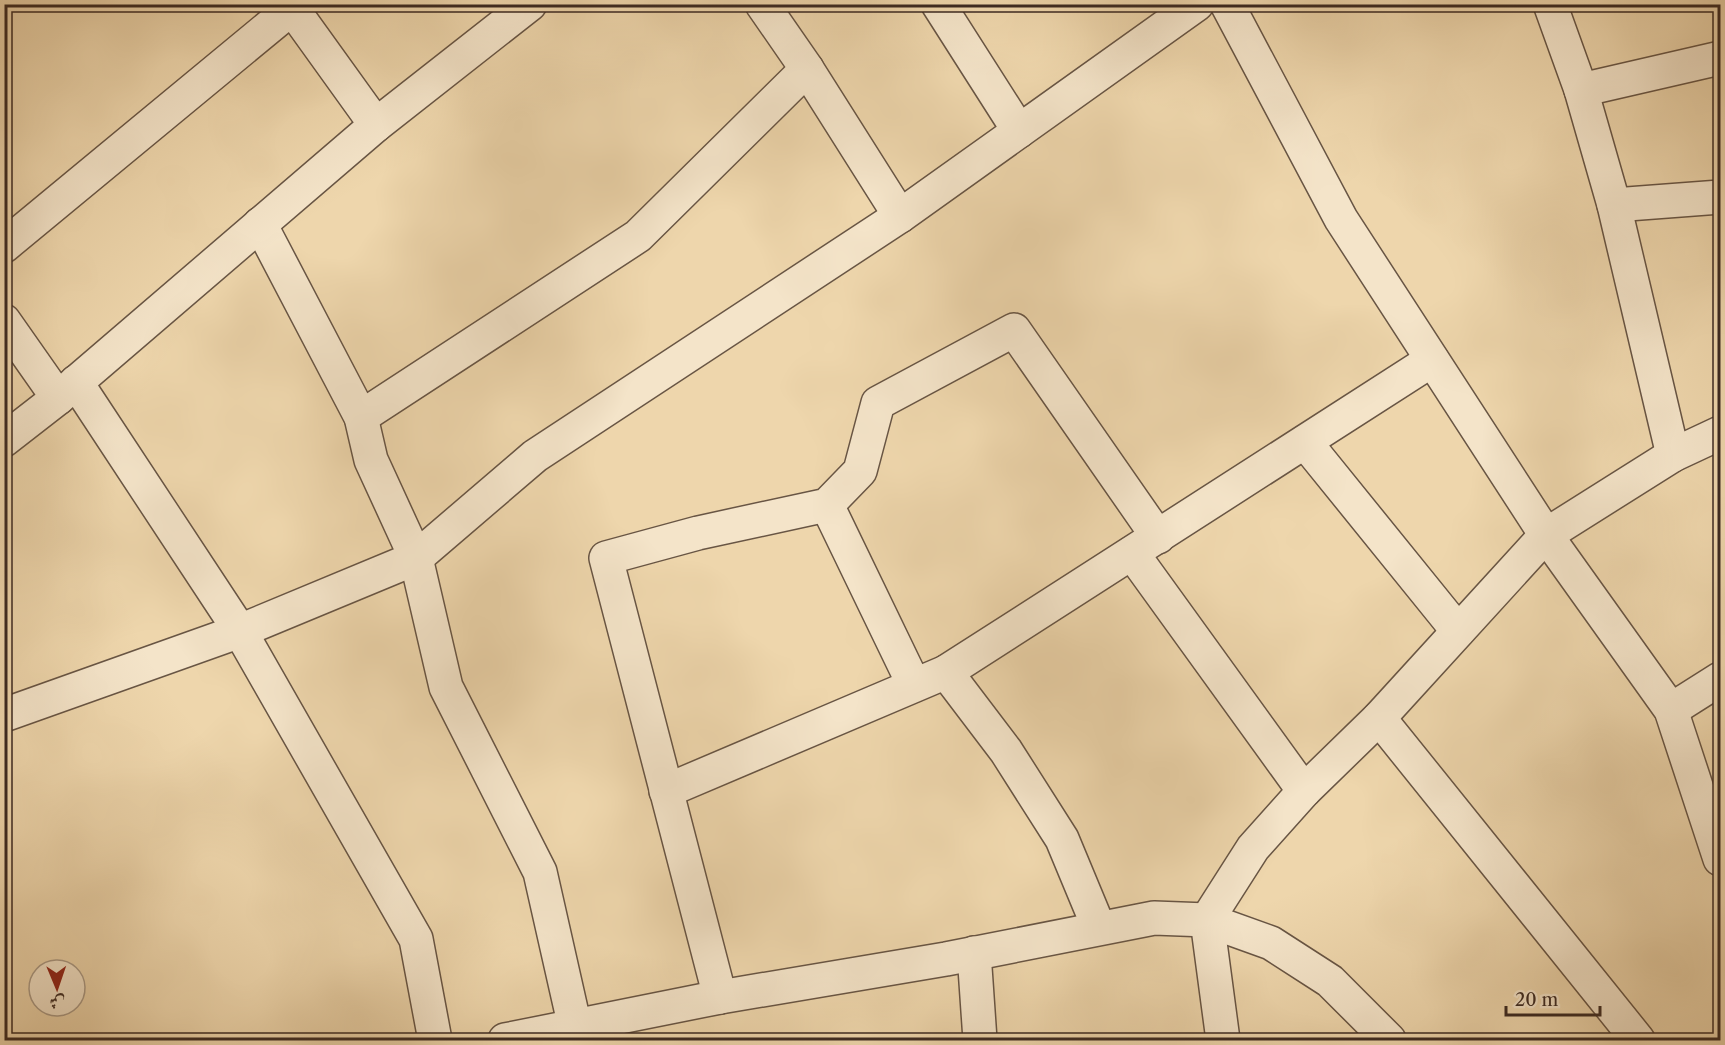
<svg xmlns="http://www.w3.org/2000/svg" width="1725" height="1045" font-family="'Libre Caslon Text',Amiri,serif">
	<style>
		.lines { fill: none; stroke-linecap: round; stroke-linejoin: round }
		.minor-casing { stroke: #685544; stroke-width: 36 }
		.minor { stroke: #f4e4c9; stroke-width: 33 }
	</style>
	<rect width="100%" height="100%" fill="#eed6ac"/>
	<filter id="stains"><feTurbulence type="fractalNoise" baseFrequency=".00333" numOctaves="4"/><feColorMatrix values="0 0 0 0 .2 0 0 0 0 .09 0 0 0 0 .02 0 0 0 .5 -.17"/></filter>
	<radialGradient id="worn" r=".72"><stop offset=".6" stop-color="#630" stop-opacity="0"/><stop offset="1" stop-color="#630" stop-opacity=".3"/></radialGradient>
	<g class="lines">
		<defs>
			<g id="minor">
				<polyline points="289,4 376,125"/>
				<polyline points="762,4 807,69 900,216"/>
				<polyline points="938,4 1019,131"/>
				<polyline points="1227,4 1341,219 1546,535 1671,710 1720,859"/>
				<polyline points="1550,4 1581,90 1614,205 1673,455"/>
				<polyline points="1581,90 1720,58"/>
				<polyline points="1614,205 1720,197"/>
				<polyline points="260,224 361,417 371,460 416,558 446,687 540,872 575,1027"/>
				<polyline points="4,246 292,8"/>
				<polyline points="4,321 58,398"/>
				<polyline points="76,382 240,631 416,939 435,1040"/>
				<polyline points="361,417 638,236 807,69"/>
				<polyline points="4,440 58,398 376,125 530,4"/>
				<polyline points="1305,442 1458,631"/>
				<polyline points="827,505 914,685"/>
				<polyline points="1132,553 1304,791"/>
				<polyline points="946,672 1006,751 1062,839 1099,928"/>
				<polyline points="1671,710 1720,679"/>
				<polyline points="4,715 240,631 416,558 535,456 900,216 1197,4"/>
				<polyline points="1379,718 1638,1040"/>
				<polyline points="666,791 946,672 1432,360"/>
				<polyline points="974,953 980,1040"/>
				<polyline points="720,997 606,558 698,533 827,505 860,471 878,403 1014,330 1158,537"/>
				<polyline points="505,1040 720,997 946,959 1154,918 1207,920 1271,943 1330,981 1389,1040"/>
				<polyline points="1223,1040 1207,920 1253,848 1304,791 1379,718 1546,535 1673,455 1720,433"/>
			</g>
		</defs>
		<use href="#minor" class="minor-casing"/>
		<use href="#minor" class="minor"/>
	</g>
	<rect width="1725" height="1045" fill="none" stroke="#eed6ac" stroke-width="24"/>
	<rect x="6" y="6" width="1713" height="1033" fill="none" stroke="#3c2a22" stroke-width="3"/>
	<rect x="12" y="12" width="1701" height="1021" fill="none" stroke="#3c2a22" stroke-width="1.5"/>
	<g transform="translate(57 988) rotate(178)"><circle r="28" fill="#f4e4c9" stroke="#aa9a86" stroke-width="1.5"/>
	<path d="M0-4.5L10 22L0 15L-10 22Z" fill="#8f2418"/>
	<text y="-9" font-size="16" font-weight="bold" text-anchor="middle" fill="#3c2a22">ش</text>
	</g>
	<path d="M1506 1006v9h94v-9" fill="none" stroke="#3c2a22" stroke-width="3"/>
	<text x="1515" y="1006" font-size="18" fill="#3c2a22" stroke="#f4e4c9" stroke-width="4.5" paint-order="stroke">20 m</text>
	<rect width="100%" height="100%" filter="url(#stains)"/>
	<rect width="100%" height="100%" fill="url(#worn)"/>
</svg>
